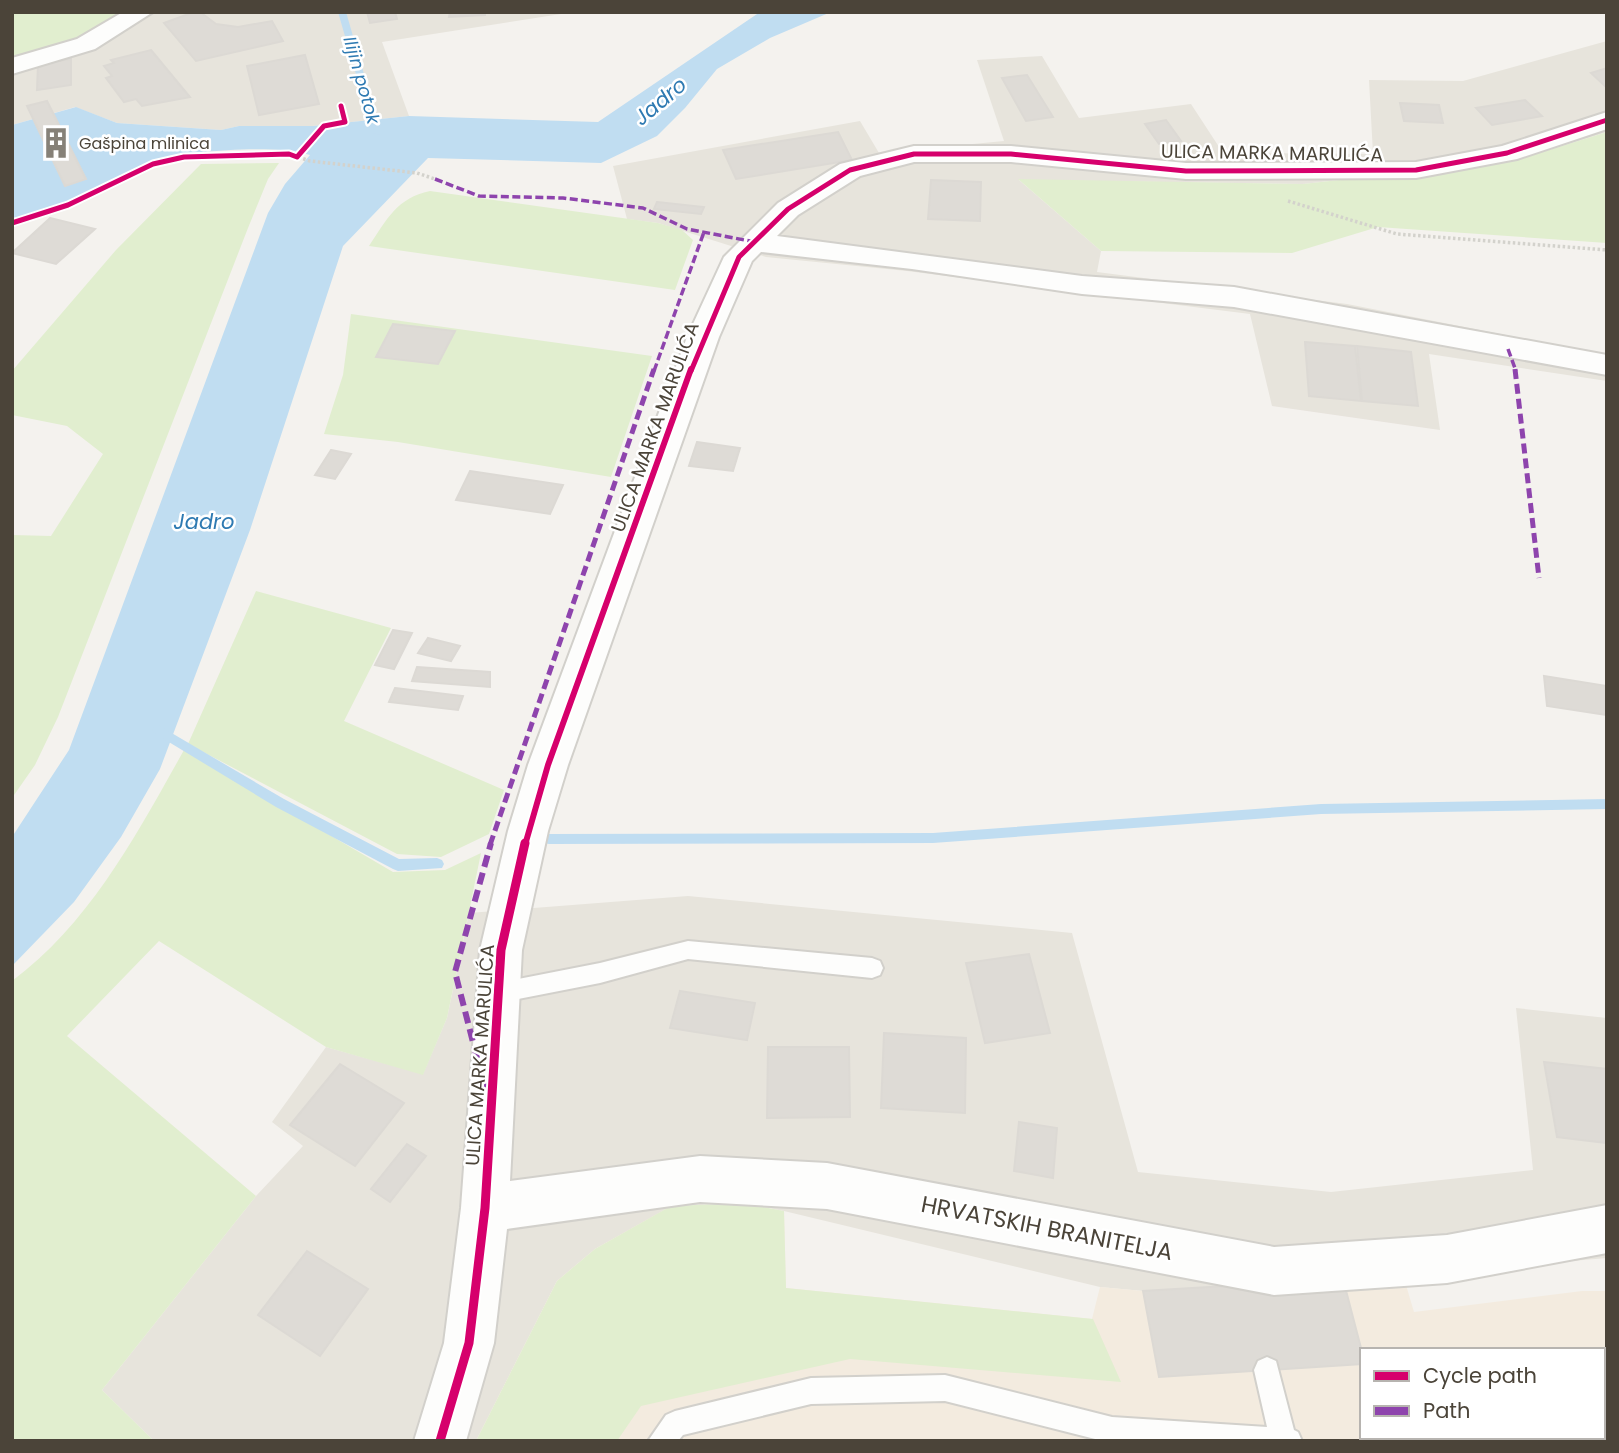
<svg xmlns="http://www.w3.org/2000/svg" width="1619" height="1453" font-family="Poppins,sans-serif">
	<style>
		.residential { fill: #e7e4dc }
		.commercial { fill: #f3ebdf; fill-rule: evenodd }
		.green { fill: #e1eecf }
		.water { fill: #c0ddf1 }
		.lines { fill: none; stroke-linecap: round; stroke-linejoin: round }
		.stream { fill: #c0ddf1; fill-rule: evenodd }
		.building { fill: #dedbd6; stroke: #dcd9d4; stroke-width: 2 }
		.service-casing { stroke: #d2d0cb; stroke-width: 4 }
		.minor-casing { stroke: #d2d0cb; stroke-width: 4 }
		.path { stroke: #d3d2cc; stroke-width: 3.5; stroke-dasharray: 2.5 2.5; stroke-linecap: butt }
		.service { fill: #fdfdfc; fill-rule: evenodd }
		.minor { fill: #fdfdfc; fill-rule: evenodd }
		.quiet-far2 { stroke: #8e44ad; stroke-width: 3.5; stroke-dasharray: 8 3.5; stroke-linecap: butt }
		.quiet-far1 { stroke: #8e44ad; stroke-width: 5; stroke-dasharray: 10 5; stroke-linecap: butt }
		.quiet { stroke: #8e44ad; stroke-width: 6; stroke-dasharray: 12 6; stroke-linecap: butt }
		.cycleway-far2-casing { stroke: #fff; stroke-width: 9 }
		.cycleway-far1-casing { stroke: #fff; stroke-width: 10 }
		.cycleway-casing { stroke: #fff; stroke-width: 13 }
		.cycleway-far2 { stroke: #d6006c; stroke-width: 5 }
		.cycleway-far1 { stroke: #d6006c; stroke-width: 6 }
		.cycleway { stroke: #d6006c; stroke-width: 9 }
		.labels { text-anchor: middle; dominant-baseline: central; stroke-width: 5; stroke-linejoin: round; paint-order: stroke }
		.far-poi-label { font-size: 16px; fill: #4b4439; stroke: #fff; text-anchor: start }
		.far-water-label { font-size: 18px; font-style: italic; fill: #2e7ab2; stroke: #fff }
		.street-label { font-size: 19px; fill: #4b4439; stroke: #fff }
		.water-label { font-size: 21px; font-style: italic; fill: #2e7ab2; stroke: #fff }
		.near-street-label { font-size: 23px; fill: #4b4439; stroke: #fff }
	</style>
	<rect width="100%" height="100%" fill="#f4f2ee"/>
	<g class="residential">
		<polygon points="12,12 574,12 382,42 409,116 313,126 239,126 221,130 117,123 75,107 12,125"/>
		<polygon points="1607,41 1607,132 1517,160 1303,184 1019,180 1101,251 1097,272 1347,304 1607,355 1607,381 1429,354 1440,430 1272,406 1250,314 907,271 766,257 658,223 627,219 613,166 860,121 879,153 1004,141 977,60 1042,56 1079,118 1191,104 1223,153 1373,154 1369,80 1463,81"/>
		<polygon points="688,896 1072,933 1138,1172 1331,1192 1533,1170 1516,1008 1607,1018 1607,1258 1403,1275 1143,1291 1100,1287 784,1211 742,1203 672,1206 595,1249 557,1281 476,1441 154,1441 102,1390 256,1196 303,1146 272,1122 326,1047 423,1074 447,1018 469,913"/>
	</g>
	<path class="commercial" d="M671,1206L784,1211L786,1288L1092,1319L1100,1287L1143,1291L1403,1275L1414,1312L1582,1291H1607V1441H476L557,1281L595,1249ZM1362,1350H1603V1437H1362Z"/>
	<g class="green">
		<polygon points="12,12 135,12 96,34 21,59 12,57"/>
		<polygon points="1607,132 1607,243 1378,227 1292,253 1101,251 1018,179 1303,184 1517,160"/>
		<polygon points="279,163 268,179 248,228 58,717 35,765 12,798 12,535 51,536 103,454 67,426 12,415 12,371 116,250 201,164"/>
		<path d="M430,191L658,223L682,230L693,240L675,290L369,246C387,219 397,198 430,191Z"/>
		<polygon points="351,314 652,356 611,477 398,442 324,434 343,375"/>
		<polygon points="256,591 391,628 344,721 504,790 489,834 441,857 397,854 188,744"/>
		<path d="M184,750L393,872L445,870L481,853L447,1018L423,1075L326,1047L159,941L67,1036L256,1196L102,1390L154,1441H12V981C90,923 137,834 184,750Z"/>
		<polygon points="742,1203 784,1211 786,1288 1093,1319 1121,1382 850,1359 641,1406 617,1441 476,1441 557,1281 595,1249 671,1206"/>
	</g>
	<path class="water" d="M760,12H831L770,38L717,69L685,108L657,136L601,163L428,158L343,246L250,530L160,769L121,837L74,902L12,966V837L69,750L268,213L285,184L310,155C280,144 187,150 156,161C129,171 105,187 78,197C57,206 34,211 12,220V125L76,107L117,123L221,130L239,126H313L409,116L598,122Z"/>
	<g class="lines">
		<g class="stream">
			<polygon points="338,12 346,12 381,133 380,135 373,133"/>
			<polygon points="158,725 284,799 399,859 437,858 442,860 444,864 442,868 398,871 393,869 276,807 154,733 152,730 154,727"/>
			<polygon points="1607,799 1607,809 1321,814 933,843 549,844 544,843 543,839 544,835 549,834 933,833 1321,804"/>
		</g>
	</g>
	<g class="building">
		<polygon points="194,12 200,12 216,24 238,27 272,21 283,41 196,61 164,23"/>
		<polygon points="367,12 395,12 397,19 370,23"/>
		<polygon points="450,12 485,12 485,15 449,17"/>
		<polygon points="151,50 190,97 142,106 136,99 124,102 106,78 112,76 104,66 114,63 111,60"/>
		<polygon points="305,55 319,104 259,115 247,66"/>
		<polygon points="71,59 71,85 37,90 38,64"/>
		<polygon points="1607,68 1607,88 1591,73"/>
		<polygon points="1027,75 1053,117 1026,121 1002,78"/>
		<polygon points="1525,100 1542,116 1492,125 1476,108"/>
		<polygon points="47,101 86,179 65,186 27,106"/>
		<polygon points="1400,103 1439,105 1443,123 1404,121"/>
		<polygon points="1166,120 1181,141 1159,144 1145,124"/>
		<polygon points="838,132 852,160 736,179 723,150"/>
		<polygon points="931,180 981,182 980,221 928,219"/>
		<polygon points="657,202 704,207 701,214 654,209"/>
		<polygon points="50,218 95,229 56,264 12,253"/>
		<polygon points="393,324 455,331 438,364 376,357"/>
		<polygon points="1305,342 1355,346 1361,401 1309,396"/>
		<polygon points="1357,346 1411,352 1418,406 1362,401"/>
		<polygon points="697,442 740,448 733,471 689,466"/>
		<polygon points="331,450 351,454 335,479 315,475"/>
		<polygon points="470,471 563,485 550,514 456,500"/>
		<polygon points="393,630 412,633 394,669 375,665"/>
		<polygon points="428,638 460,646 451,661 418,653"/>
		<polygon points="417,667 490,672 490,687 412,681"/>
		<polygon points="1544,676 1607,686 1607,715 1547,706"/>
		<polygon points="395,688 463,696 458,710 389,702"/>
		<polygon points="1029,954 1050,1033 985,1043 966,963"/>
		<polygon points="680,991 755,1003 747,1040 670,1028"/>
		<polygon points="884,1033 966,1038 965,1113 881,1108"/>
		<polygon points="768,1047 849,1047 850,1117 767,1118"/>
		<polygon points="1544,1062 1607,1069 1607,1143 1557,1137"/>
		<polygon points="340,1064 404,1103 355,1166 290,1125"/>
		<polygon points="1019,1122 1057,1128 1053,1178 1014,1171"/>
		<polygon points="407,1144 426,1156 390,1202 371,1189"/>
		<polygon points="307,1251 368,1289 320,1356 258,1315"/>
		<polygon points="1343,1279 1362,1352 1362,1364 1159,1377 1143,1291"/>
	</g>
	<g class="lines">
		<defs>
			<g id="service">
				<polygon points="688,941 872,958 880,961 883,968 880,975 872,978 688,959 600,983 498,1003 490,1000 487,993 490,986 498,983 600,963"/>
				<polygon points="1267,1357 1276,1361 1294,1430 1298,1432 1302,1441 1103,1441 945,1401 811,1404 683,1435 678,1441 648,1441 666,1415 675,1411 811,1378 945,1375 1112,1417 1267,1427 1254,1370 1258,1361"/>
				<polygon points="1607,1397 1607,1423 1603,1424 1603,1398"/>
				<polygon points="1458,1437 1498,1437 1496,1441 1456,1441"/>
			</g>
			<g id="minor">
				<polygon points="123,12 153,12 95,49 12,74 12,58 77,39"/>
				<polygon points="1607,112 1607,129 1517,159 1416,178 1186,179 1011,162 914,162 860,176 798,215 777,236 1082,276 1234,287 1607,355 1607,375 1234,307 1082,294 912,269 761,252 752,261 719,337 568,765 548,831 522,950 510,1181 700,1156 827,1163 1274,1247 1447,1235 1607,1205 1607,1253 1447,1283 1274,1295 827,1209 700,1202 507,1229 494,1343 466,1441 414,1441 444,1343 461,1208 480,950 508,831 528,765 687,337 724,257 778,203 840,164 914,146 1011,146 1186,163 1416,162 1502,146"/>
			</g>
		</defs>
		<use href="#service" class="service-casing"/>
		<use href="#minor" class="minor-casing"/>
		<g class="path">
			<polyline points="297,157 324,126 345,122 341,106"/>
			<polyline points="1288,201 1397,234 1607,250"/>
			<polyline points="12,223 68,205 153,164 184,157 289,154 310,161 417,173 435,179"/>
		</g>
		<use href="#service" class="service"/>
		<use href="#minor" class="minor"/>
		<g class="quiet-far2">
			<polyline points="435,179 479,196 563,198 643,208 687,229 755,242"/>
			<polyline points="1508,349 1516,371"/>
			<polyline points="654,371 704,232"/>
		</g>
		<g class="quiet-far1">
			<polyline points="1515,369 1539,578"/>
			<polyline points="490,845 654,369"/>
		</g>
		<polyline class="quiet" points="486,1093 455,972 491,843"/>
		<defs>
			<g id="cycleway-far2">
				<polyline points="12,223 68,205 153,164 184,157 289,154 297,157 324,126 345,122 341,106"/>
				<polyline points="691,371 739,257 788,209 850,170 914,154 1011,154 1186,171 1416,170 1507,153 1607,120"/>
			</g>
			<polyline id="cycleway-far1" points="525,845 548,765 691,369"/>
			<polyline id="cycleway" points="440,1441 469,1343 485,1208 501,950 525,843"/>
		</defs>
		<use href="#cycleway-far2" class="cycleway-far2-casing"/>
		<use href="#cycleway-far1" class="cycleway-far1-casing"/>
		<use href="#cycleway" class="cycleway-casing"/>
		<use href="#cycleway-far2" class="cycleway-far2"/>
		<use href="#cycleway-far1" class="cycleway-far1"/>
		<use href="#cycleway" class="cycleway"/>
	</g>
	<defs>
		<symbol id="building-bare" viewBox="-9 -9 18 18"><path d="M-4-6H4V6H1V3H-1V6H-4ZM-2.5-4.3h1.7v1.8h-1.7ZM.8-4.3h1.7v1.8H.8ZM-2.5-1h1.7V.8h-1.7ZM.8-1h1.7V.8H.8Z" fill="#868178" stroke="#fff" stroke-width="2.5" paint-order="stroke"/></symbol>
	</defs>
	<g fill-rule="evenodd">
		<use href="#building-bare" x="34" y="121" width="44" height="44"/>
	</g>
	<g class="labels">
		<g class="far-poi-label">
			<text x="79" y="143">Gašpina mlinica</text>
		</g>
		<g class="far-water-label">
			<text transform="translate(362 80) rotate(74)">Ilijin potok</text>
		</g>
		<g class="street-label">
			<text transform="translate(1272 153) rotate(1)">ULICA MARKA MARULIĆA</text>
			<text transform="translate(655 427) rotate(-70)">ULICA MARKA MARULIĆA</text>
			<text transform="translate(480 1055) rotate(-86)">ULICA MARKA MARULIĆA</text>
		</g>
		<g class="water-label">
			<text transform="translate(660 101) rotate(-40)">Jadro</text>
			<text x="204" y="521">Jadro</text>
		</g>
		<g class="near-street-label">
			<text transform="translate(1047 1228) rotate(11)">HRVATSKIH BRANITELJA</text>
		</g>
	</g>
	<rect width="1619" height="1453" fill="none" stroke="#4b4439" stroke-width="28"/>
	<rect x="1360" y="1348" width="245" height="91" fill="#ffffff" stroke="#b7b4b0" stroke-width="2"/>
	<rect x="1374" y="1371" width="35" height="10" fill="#d6006c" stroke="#b7b4b0" stroke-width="2"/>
	<text x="1423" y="1383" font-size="21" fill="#4b4439">Cycle path</text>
	<rect x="1374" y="1406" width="35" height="10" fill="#8e44ad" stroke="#b7b4b0" stroke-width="2"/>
	<text x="1423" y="1418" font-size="21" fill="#4b4439">Path</text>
</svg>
